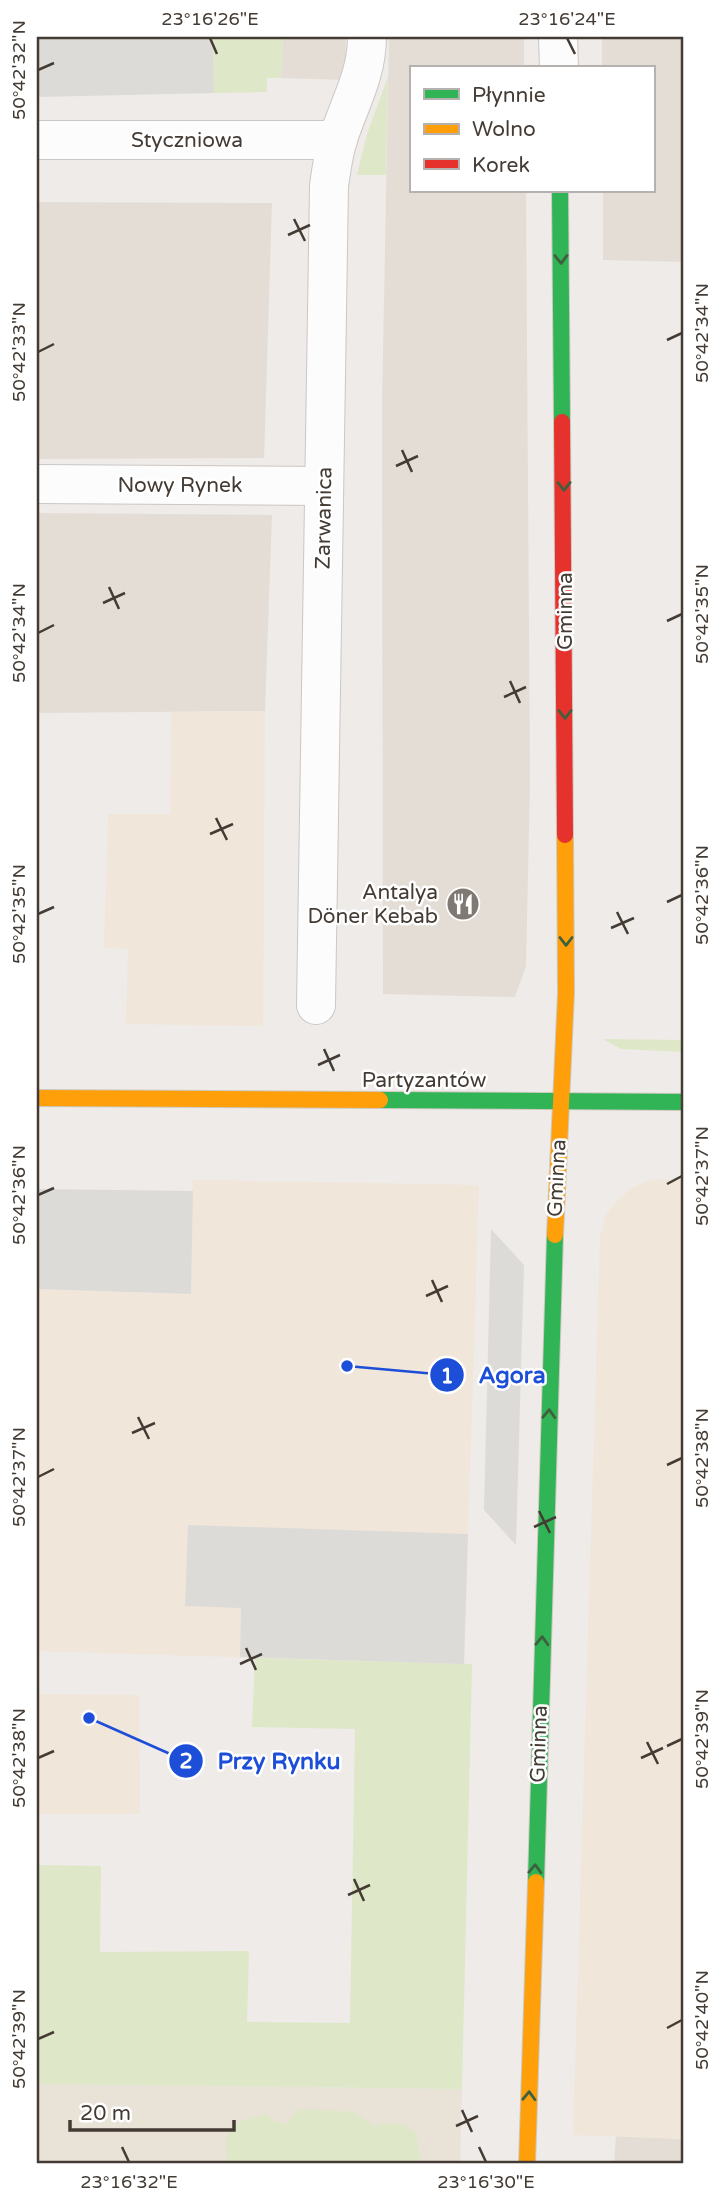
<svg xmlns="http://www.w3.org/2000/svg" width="721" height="2201" font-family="'Varela Round',sans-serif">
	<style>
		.residential { fill: #e3ddd5 }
		.commercial { fill: #f1e6da }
		.education { fill: #e9e2d7 }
		.green { fill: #dee8c8 }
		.parking { fill: #dddbd7 }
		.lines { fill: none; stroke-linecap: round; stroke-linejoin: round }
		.street-casing { stroke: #cbc7c4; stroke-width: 40 }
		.fast-casing { stroke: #cdc8bf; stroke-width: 18 }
		.slow-casing { stroke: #cdc8bf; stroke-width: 18 }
		.jam-casing { stroke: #cdc8bf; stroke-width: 18 }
		.street { stroke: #fcfcfc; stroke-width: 38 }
		.fast { stroke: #30b455; stroke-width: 16 }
		.slow { stroke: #ff9f0a; stroke-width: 16 }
		.jam { stroke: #e5322d; stroke-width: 16 }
		.oneway { stroke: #3e603e }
		.ticks { fill: none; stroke: #443c34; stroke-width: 2.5 }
		.labels { text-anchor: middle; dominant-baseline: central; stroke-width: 5; stroke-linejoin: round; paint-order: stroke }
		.street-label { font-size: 21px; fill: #443c34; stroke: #fff }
		.poi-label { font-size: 21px; fill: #443c34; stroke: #fff; text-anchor: end }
		.leader { fill: none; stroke: #1d4ed8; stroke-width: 2.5 }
		.callout-dot { fill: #1d4ed8; stroke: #fff; stroke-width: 2.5 }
		.mark-label { font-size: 21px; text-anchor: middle; font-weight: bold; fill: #fff }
		.callout-label { font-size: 23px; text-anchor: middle; font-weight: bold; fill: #1d4ed8; stroke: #fff; stroke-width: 5; stroke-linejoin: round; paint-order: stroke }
		.neatline { fill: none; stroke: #443c34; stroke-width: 2.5 }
		.ticks-label { font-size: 18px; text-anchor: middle; fill: #443c34 }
	</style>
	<rect width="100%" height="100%" fill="#eeebe8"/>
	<g class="residential">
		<polygon points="283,37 346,37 345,80 281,78"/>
		<polygon points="389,37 524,37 524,68 411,68 411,191 526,191 530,782 526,966 515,997 383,994 382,407"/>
		<polygon points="602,37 684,37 684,262 603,260 603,191 653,191 653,68 602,68"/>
		<polygon points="37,202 272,203 264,458 37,459"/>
		<polygon points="37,513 272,515 265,711 37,713"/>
		<polygon points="616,2136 684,2139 684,2164 614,2164"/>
	</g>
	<g class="commercial">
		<polygon points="265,711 263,1026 126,1024 128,949 104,948 108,814 170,814 171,712"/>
		<polygon points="652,1179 684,1180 684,2139 573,2135 600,1236 606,1215 617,1201 632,1188"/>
		<polygon points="193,1180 479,1185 464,1664 37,1651 37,1289 191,1294"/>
		<polygon points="37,1694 139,1695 140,1814 37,1814"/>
	</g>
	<polygon class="education" points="37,2084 462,2089 460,2164 37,2164"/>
	<g class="green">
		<polygon points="213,37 283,37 281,78 267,78 267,92 214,93"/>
		<polygon points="388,77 386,175 357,175 367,134"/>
		<polygon points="603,1039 684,1040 684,1052 621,1049"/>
		<polygon points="255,1658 472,1664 462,2089 37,2084 37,1865 101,1866 100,1952 249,1951 247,2022 350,2023 355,1729 252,1727"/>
		<path d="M309,2109L353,2112L375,2126C392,2122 403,2122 416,2133L419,2154L424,2164H228L225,2142L232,2124L266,2114L276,2122L287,2123L297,2111Z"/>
	</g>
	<g class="parking">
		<polygon points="37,37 213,37 214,93 37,97"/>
		<polygon points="37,1189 193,1191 191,1294 37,1289"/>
		<polygon points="491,1229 524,1265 516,1545 484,1510"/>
		<polygon points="188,1525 468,1534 464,1664 240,1657 241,1608 185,1606"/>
	</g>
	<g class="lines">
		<defs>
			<g id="street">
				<polyline points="558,37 559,68"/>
				<polyline points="37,140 338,140"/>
				<polyline points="37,484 324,486"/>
				<path d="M316,1005L329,186C331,171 333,157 337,142C348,106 367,76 367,37"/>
			</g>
			<g id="fast">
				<polyline points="560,191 562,422"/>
				<polyline points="380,1100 684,1102"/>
				<polyline points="536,1882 555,1235"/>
			</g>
			<g id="slow">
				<polyline points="37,1098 380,1100"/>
				<polyline points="555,1235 566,993 565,835"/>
				<polyline points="527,2164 536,1882"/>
			</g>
			<polyline id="jam" points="562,422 565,835"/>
		</defs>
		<use href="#street" class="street-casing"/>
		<use href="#fast" class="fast-casing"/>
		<use href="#slow" class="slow-casing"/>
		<use href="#jam" class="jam-casing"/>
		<use href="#street" class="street"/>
		<use href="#fast" class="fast"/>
		<use href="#slow" class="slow"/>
		<use href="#jam" class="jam"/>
	</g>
	<defs><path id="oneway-chevron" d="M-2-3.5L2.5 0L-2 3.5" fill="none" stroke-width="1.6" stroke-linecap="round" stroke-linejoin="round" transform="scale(1.75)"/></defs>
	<g class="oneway">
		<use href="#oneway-chevron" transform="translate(561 259) rotate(89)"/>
		<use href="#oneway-chevron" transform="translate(564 486) rotate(90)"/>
		<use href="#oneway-chevron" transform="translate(565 714) rotate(90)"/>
		<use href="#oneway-chevron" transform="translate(566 941) rotate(90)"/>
		<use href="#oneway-chevron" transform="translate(549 1414) rotate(-88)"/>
		<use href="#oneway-chevron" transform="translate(542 1641) rotate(-88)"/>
		<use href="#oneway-chevron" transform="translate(535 1869) rotate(-88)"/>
		<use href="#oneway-chevron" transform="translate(529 2096) rotate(-88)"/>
	</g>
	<path class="ticks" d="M210,38L217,54M567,38L575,54M38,70L54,63M294,219L305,241M288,235L310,225M667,340L682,333M38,352L54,344M402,450L412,472M396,466L418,456M109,587L119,609M103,603L125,593M667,621L682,614M38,633L54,625M510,681L520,703M504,697L526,687M216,818L227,840M210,834L233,824M667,902L682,895M617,912L628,934M38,914L54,907M611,928L634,918M324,1049L334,1071M318,1065L340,1055M667,1184L682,1176M38,1195L54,1188M432,1280L442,1302M426,1296L448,1286M138,1417L149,1439M132,1433L155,1423M667,1465L682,1458M38,1477L54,1469M539,1511L550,1533M534,1527L556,1517M246,1648L256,1670M240,1664L262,1654M647,1742L658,1764M667,1746L682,1739M38,1758L54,1751M641,1758L663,1748M354,1879L364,1901M348,1895L370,1885M667,2028L682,2020M38,2039L54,2032M462,2110L472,2132M456,2126L478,2116M122,2147L129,2162M479,2147L486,2162"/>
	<defs>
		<symbol id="restaurant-disc" viewBox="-11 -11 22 22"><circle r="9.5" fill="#807973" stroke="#fff"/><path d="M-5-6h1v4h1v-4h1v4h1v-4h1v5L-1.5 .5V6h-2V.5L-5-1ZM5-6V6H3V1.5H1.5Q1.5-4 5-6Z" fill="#fff"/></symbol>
	</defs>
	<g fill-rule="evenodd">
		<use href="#restaurant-disc" x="444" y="885" width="38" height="38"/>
	</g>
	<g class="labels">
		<g class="street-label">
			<text x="187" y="140">Styczniowa</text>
			<text x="180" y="485">Nowy Rynek</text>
			<text transform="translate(324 518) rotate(-89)">Zarwanica</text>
			<text transform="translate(565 611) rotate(-90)">Gminna</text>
			<text x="424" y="1080">Partyzantów</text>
			<text transform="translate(557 1178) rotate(-87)">Gminna</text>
			<text transform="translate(539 1744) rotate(-88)">Gminna</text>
		</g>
		<g class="poi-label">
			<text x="438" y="892">Antalya<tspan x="438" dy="24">Döner Kebab</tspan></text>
		</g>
	</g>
	<path class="leader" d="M347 1366L447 1375M89 1718L186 1761"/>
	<g class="callout-dot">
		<circle cx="347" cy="1366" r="7"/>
		<circle cx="89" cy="1718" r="7"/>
		<circle cx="447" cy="1375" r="18"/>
		<circle cx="186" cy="1761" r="18"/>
	</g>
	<g class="mark-label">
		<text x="447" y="1383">1</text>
		<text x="186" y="1768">2</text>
	</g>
	<g class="callout-label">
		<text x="512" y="1383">Agora</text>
		<text x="279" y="1769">Przy Rynku</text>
	</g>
	<rect width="721" height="2201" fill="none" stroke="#ffffff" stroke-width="77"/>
	<rect x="410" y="66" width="245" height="126" fill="#ffffff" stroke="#b4b1ae" stroke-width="2"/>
	<rect x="424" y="89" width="35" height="10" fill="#30b455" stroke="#b4b1ae" stroke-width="2"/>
	<text x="472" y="102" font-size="21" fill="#443c34">Płynnie</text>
	<rect x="424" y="124" width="35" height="10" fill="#ff9f0a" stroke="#b4b1ae" stroke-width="2"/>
	<text x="472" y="136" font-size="21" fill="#443c34">Wolno</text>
	<rect x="424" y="159" width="35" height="10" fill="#e5322d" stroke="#b4b1ae" stroke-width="2"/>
	<text x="472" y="172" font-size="21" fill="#443c34">Korek</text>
	<path d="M70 2120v10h164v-10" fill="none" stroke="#443c34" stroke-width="3.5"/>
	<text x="80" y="2120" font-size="21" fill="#443c34" stroke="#ffffff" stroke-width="5" paint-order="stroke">20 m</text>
	<rect x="38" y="38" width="644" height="2124" class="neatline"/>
	<g class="ticks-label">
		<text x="210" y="25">23°16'26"E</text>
		<text x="567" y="25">23°16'24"E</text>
		<text transform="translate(19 70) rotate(-90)" y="6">50°42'32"N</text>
		<text transform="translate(702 333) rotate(-90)" y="6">50°42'34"N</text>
		<text transform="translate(19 352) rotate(-90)" y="6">50°42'33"N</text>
		<text transform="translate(702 614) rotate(-90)" y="6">50°42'35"N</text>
		<text transform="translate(19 633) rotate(-90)" y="6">50°42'34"N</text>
		<text transform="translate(702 895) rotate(-90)" y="6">50°42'36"N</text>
		<text transform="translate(19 914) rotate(-90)" y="6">50°42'35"N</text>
		<text transform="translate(702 1176) rotate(-90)" y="6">50°42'37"N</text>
		<text transform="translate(19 1195) rotate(-90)" y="6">50°42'36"N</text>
		<text transform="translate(702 1458) rotate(-90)" y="6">50°42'38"N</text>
		<text transform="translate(19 1477) rotate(-90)" y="6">50°42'37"N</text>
		<text transform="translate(702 1739) rotate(-90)" y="6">50°42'39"N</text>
		<text transform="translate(19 1758) rotate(-90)" y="6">50°42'38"N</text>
		<text transform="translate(702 2020) rotate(-90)" y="6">50°42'40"N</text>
		<text transform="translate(19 2039) rotate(-90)" y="6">50°42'39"N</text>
		<text x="129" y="2188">23°16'32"E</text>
		<text x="486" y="2188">23°16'30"E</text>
	</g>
</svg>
